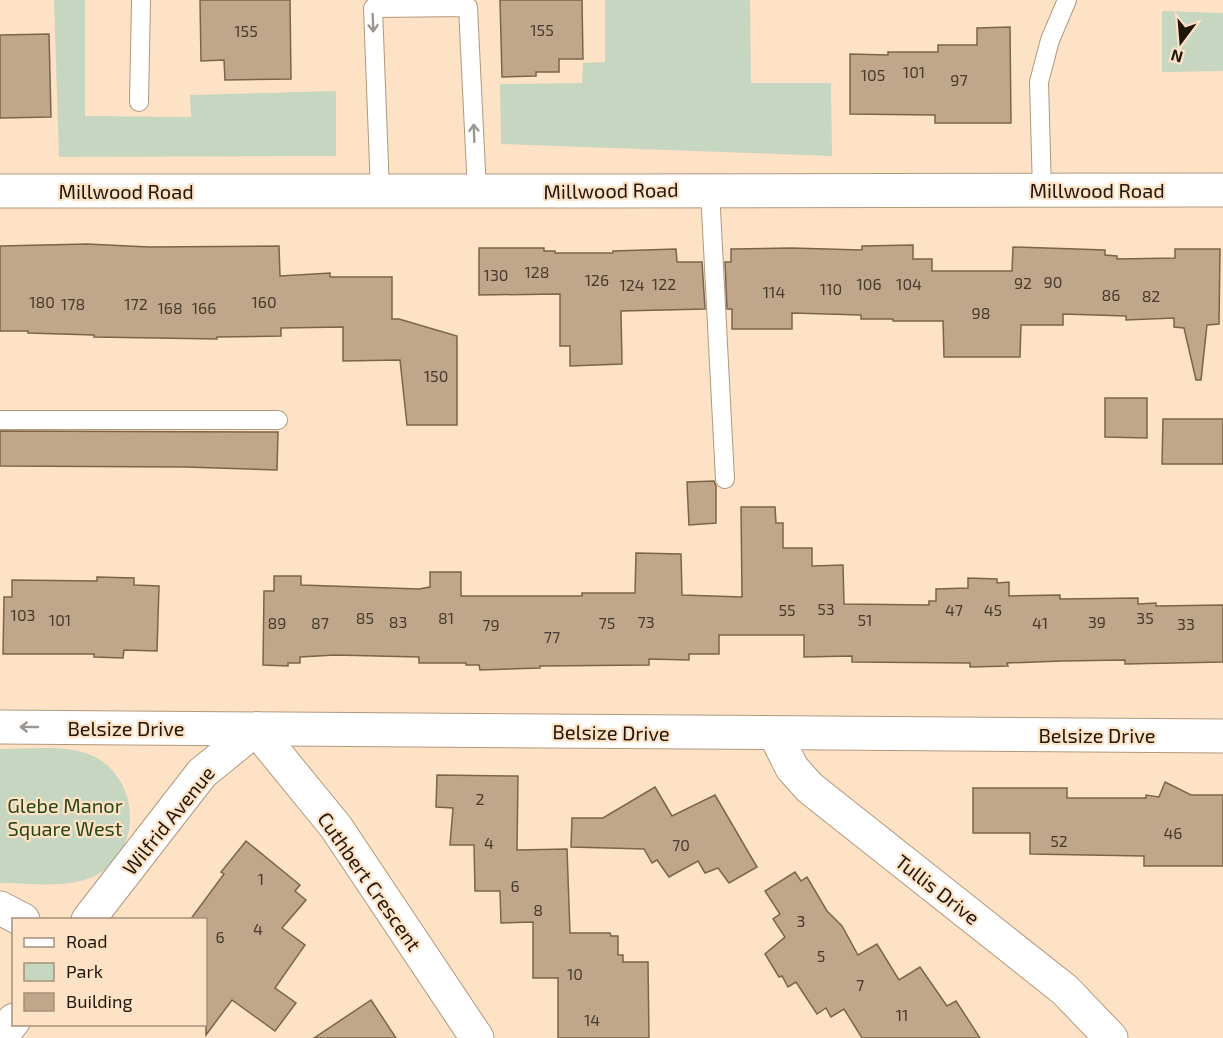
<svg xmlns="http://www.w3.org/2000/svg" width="1223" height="1038" font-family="'Exo 2',sans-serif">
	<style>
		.green { fill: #c7d6c0 }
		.building { fill: #c0a78b; stroke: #7b644a; stroke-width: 1.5 }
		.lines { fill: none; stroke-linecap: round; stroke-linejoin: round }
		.service-casing { stroke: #b1987d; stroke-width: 20 }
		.minor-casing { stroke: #b1987d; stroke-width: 35 }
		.service { stroke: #fff; stroke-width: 18 }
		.minor { stroke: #fff; stroke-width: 33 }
		.oneway { stroke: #9b9692 }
		.labels { text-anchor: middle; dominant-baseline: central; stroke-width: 4.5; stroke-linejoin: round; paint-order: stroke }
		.number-label { font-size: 16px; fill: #483a2c }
		.street-label { font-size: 20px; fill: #20160c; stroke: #fee2c5 }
		.park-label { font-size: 20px; fill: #284716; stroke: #fee2c5 }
	</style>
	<rect width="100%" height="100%" fill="#fee2c5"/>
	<g class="green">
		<polygon points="54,0 85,0 85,116 191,117 190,95 336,91 336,156 59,157"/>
		<polygon points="605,0 750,0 751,83 831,83 832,156 501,144 500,84 582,83 583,63 605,62"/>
		<polygon points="1162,11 1223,13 1223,71 1162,72"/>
		<path d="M0,749C26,749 62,745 86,753C140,772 146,850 95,876C67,889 30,883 0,883Z"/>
	</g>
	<g class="building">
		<polygon points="200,0 290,0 291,79 225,80 224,60 201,61"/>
		<polygon points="500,0 582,0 583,59 559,59 559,72 536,72 536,76 502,77"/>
		<polygon points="1010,27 1011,123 935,123 935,115 850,114 850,54 888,55 888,52 938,52 938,45 977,45 977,28"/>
		<polygon points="49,34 51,117 0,118 0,35"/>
		<polygon points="87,244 149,247 279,246 280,276 330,273 330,277 392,277 392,319 399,319 457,336 457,425 407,425 400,360 343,361 343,327 281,328 281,336 217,337 217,339 94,337 94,335 28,333 28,331 0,331 0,246"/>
		<polygon points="913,245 913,259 932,259 932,271 1012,271 1013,247 1105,250 1105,255 1117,256 1117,259 1175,258 1175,249 1220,249 1219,324 1207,325 1201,380 1196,380 1184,328 1174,327 1174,318 1126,320 1126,316 1063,314 1063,325 1021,325 1020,357 944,357 943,321 893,321 893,319 861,319 861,315 792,313 792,329 732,329 732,309 727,309 725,262 731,262 731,249 791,248 862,250 862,246"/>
		<polygon points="479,248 544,248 544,251 555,251 555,253 613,253 613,251 676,249 677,262 702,262 705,309 621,311 622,364 570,366 570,346 560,346 560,294 479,295"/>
		<polygon points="1105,398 1147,398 1147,438 1105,437"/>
		<polygon points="1163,419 1223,419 1223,464 1162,464"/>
		<polygon points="0,431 278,432 277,470 186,467 0,466"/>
		<polygon points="714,481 716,486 716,523 689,525 687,482"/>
		<polygon points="741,507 775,507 776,523 783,523 783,548 812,548 812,566 843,565 844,604 929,605 929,601 936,601 936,589 968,588 968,578 997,579 997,583 1009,582 1009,596 1060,595 1060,599 1138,598 1138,604 1156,603 1156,606 1223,605 1223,662 1125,664 1125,660 1062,661 1007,663 1008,666 970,667 970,663 852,662 852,656 804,657 804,635 719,635 719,654 689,654 689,660 649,659 649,665 540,666 540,668 480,670 479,665 466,665 466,663 419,663 419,657 335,655 300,657 300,663 288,663 288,666 263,665 264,591 274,591 274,576 301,576 301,585 419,589 430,587 430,572 461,572 461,596 582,596 582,593 635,593 636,553 681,554 682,595 742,597"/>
		<polygon points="97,577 134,578 134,585 159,586 157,651 124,650 123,658 94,657 94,654 3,654 4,597 12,597 12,580 97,581"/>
		<polygon points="437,775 518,776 517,850 567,849 570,933 610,933 611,936 618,936 618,955 623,955 623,962 648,962 649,1038 558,1038 558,978 533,978 533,922 501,923 500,891 475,891 474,845 450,845 453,808 436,807"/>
		<polygon points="1165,782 1191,795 1223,795 1223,866 1144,866 1144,856 1030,854 1030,833 973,833 973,788 1067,788 1067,798 1146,798 1146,795 1159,797"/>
		<polygon points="655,787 672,816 715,795 757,867 729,883 718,868 705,873 698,861 669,877 657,860 652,863 644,849 571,847 572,818 603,818"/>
		<polygon points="246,841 300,885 295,891 306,900 282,928 305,945 275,988 296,1003 275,1031 232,1000 206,1035 206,920 190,920 224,874 221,872"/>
		<polygon points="795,872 801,881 807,877 827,911 842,926 858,955 877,944 899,980 920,967 947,1006 956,1001 980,1038 862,1038 844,1009 831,1017 826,1008 817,1014 796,982 788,987 782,976 779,977 765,954 785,937 773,919 780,914 765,891"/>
		<polygon points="371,1000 396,1038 314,1038"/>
	</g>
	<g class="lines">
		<defs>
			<g id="service">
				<polyline points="139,102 141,0"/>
				<polyline points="710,190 725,479"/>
				<polyline points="1042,191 1039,82 1050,40 1067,0"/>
				<polyline points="380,192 373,8 468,7 477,192"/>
				<polyline points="0,420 278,420"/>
			</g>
			<g id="minor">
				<path d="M0,191C408,193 815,189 1223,190"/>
				<polyline points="0,727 1223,736"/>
				<polyline points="256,729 336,827 477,1038"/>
				<polyline points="775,734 792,768 810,788 1065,990 1111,1038"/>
				<polyline points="0,908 23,920"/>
				<polyline points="88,920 202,773 256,729"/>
				<polyline points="0,1038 14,1020"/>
			</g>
		</defs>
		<use href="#service" class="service-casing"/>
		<use href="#minor" class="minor-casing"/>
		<use href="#service" class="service"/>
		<use href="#minor" class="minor"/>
	</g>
	<defs><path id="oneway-shaft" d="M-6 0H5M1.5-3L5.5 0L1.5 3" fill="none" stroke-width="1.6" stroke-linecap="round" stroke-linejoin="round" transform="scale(1.5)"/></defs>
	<g class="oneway">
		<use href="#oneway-shaft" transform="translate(373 23) rotate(88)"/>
		<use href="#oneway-shaft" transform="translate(474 133) rotate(-92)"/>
		<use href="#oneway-shaft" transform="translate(29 727) rotate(-180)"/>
	</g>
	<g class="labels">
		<g class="number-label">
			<text x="542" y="29">155</text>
			<text x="246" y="30">155</text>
			<text x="914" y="71">101</text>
			<text x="873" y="74">105</text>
			<text x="959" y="79">97</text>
			<text x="537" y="271">128</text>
			<text x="496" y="274">130</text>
			<text x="597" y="279">126</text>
			<text x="1053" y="281">90</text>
			<text x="1023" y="282">92</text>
			<text x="664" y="283">122</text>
			<text x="869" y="283">106</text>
			<text x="909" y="283">104</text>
			<text x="632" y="284">124</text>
			<text x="831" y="288">110</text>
			<text x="774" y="291">114</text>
			<text x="1111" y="294">86</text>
			<text x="1151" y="295">82</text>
			<text x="42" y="301">180</text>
			<text x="264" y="301">160</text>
			<text x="73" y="303">178</text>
			<text x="136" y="303">172</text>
			<text x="170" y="307">168</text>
			<text x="204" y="307">166</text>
			<text x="981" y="312">98</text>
			<text x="436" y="375">150</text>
			<text x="826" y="608">53</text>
			<text x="787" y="609">55</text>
			<text x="954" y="609">47</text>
			<text x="993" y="609">45</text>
			<text x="23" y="614">103</text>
			<text x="365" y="617">85</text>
			<text x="446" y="617">81</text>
			<text x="1145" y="617">35</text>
			<text x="60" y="619">101</text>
			<text x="865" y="619">51</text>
			<text x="398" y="621">83</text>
			<text x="646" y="621">73</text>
			<text x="1097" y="621">39</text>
			<text x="277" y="622">89</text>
			<text x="320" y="622">87</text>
			<text x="607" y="622">75</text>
			<text x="1040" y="622">41</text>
			<text x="1186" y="623">33</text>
			<text x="491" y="624">79</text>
			<text x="552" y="636">77</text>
			<text x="480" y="798">2</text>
			<text x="1173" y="832">46</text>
			<text x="1059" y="840">52</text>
			<text x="489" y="842">4</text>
			<text x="681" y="844">70</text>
			<text x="261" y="878">1</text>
			<text x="515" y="885">6</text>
			<text x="538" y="909">8</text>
			<text x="801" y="920">3</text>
			<text x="258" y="928">4</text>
			<text x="220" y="936">6</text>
			<text x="821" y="955">5</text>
			<text x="575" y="973">10</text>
			<text x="860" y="984">7</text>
			<text x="902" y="1014">11</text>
			<text x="592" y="1019">14</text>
		</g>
		<g class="street-label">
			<text transform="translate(611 190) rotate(-1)">Millwood Road</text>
			<text x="1097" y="190">Millwood Road</text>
			<text x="126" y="191">Millwood Road</text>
			<text x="126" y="728">Belsize Drive</text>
			<text transform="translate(611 732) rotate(1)">Belsize Drive</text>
			<text x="1097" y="735">Belsize Drive</text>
			<text transform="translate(168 820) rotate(-51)">Wilfrid Avenue</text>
			<text transform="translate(370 881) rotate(55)">Cuthbert Crescent</text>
			<text transform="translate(938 889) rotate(38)">Tullis Drive</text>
		</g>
		<g class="park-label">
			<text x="65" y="805">Glebe Manor<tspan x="65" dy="23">Square West</tspan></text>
		</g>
	</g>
	<rect x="12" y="918" width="195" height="108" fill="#fee2c5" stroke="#a5907b" stroke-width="1.5"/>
	<rect x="24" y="938" width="30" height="9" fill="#ffffff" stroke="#a5907b" stroke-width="1.5"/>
	<text x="66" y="948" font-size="18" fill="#20160c">Road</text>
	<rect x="24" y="963" width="30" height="18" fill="#c7d6c0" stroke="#a5907b" stroke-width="1.5"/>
	<text x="66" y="978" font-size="18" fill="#20160c">Park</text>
	<rect x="24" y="993" width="30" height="18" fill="#c0a78b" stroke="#a5907b" stroke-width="1.5"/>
	<text x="66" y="1008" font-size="18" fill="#20160c">Building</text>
	<g transform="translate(1181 42) rotate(196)" stroke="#fee2c5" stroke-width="4.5" paint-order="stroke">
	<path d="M0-4.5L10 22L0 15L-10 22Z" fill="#20160c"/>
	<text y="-9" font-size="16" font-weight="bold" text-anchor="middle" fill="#20160c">N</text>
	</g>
</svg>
